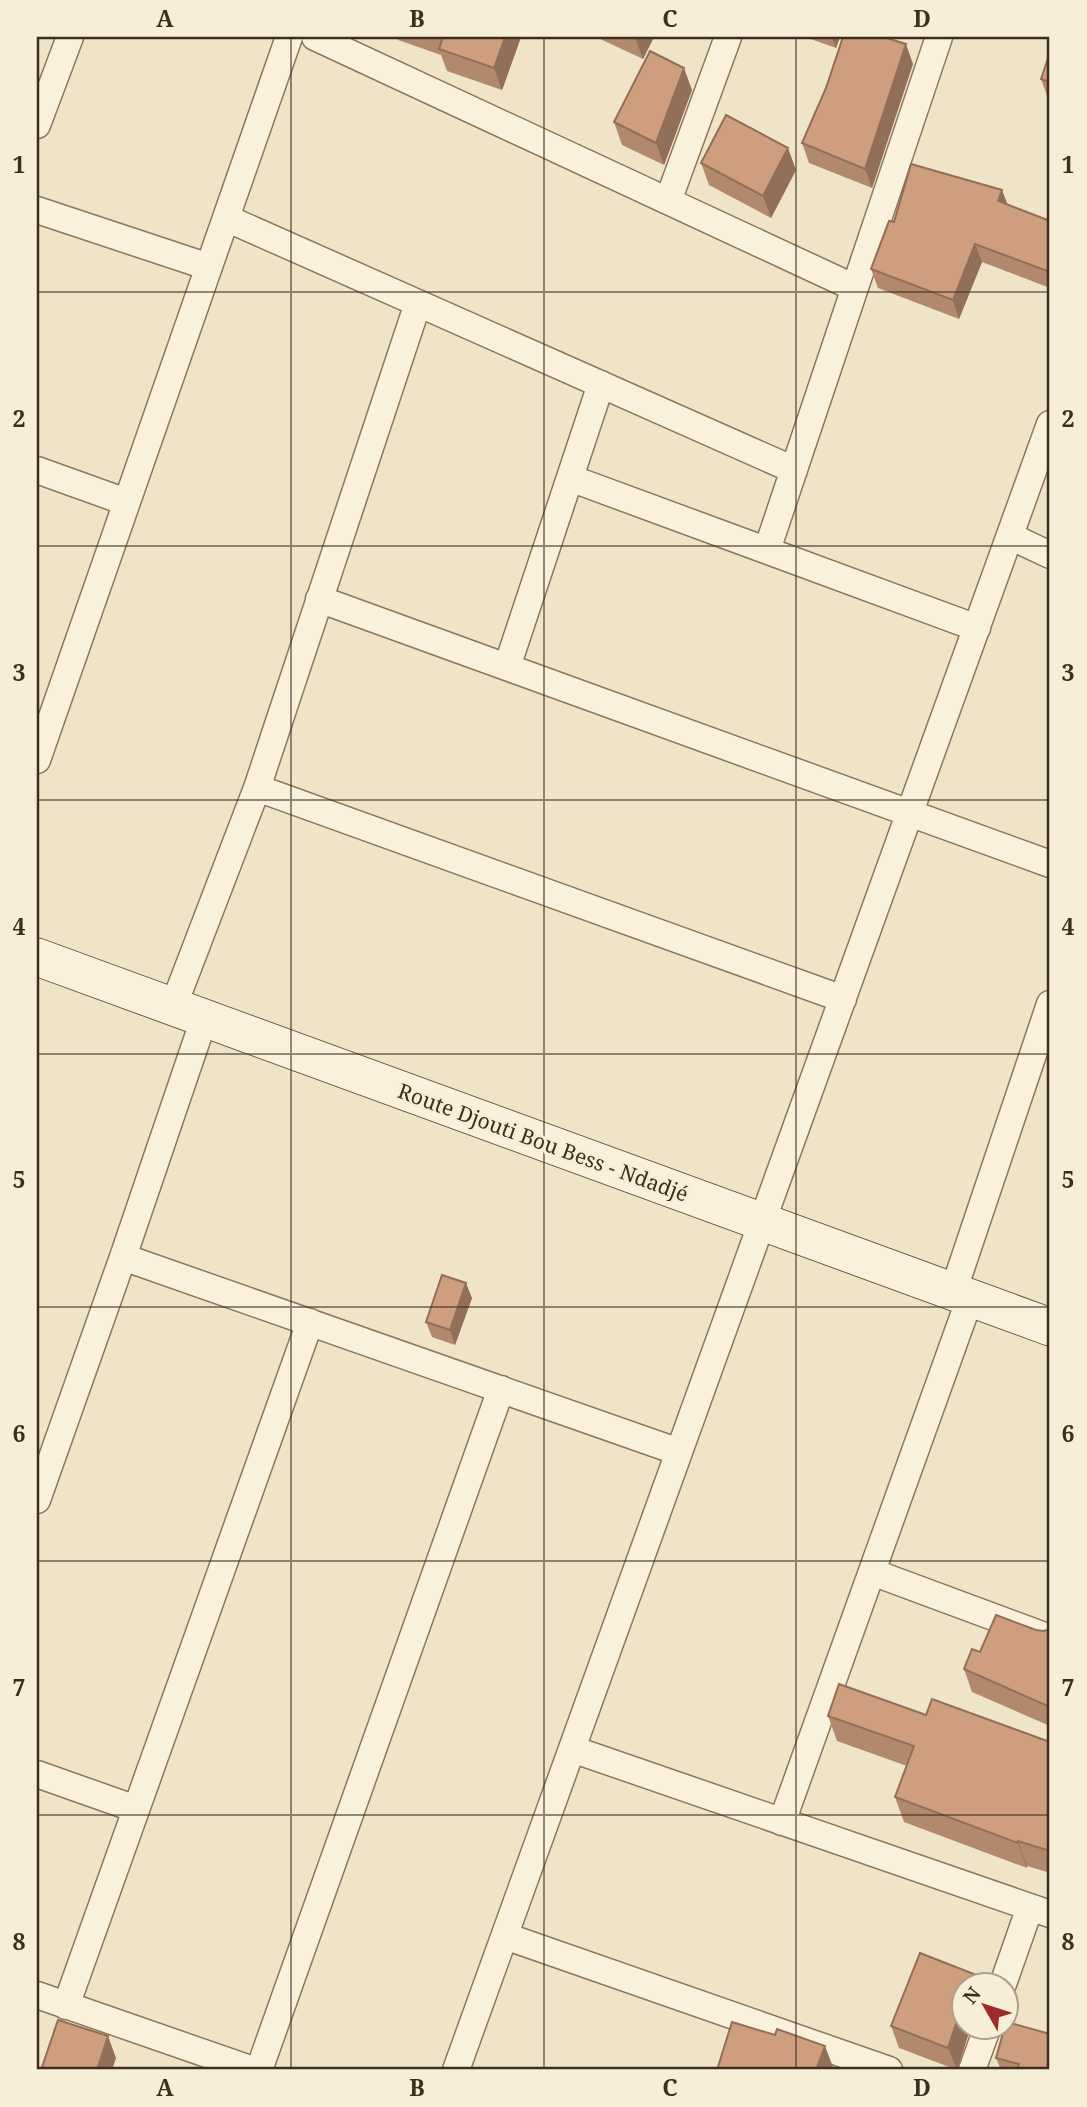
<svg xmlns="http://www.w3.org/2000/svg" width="1087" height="2107" font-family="'Noto Serif',serif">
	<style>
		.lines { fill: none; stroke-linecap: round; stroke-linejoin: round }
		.street-casing { stroke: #8d765c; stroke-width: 29 }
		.secondary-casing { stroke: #6f573f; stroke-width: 39 }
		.street { stroke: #faf1dc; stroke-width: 26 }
		.secondary { stroke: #faf1dc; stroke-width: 37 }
		.wall { fill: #b2896c }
		.shaded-wall { fill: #916f58 }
		.building { fill: #cf9f7d; stroke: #916f58; stroke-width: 2 }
		.grid { fill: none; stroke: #3d2e20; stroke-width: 2; stroke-opacity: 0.55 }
		.labels { text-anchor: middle; stroke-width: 6; stroke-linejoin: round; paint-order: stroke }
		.street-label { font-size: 21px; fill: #3d2e20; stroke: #f7eed8 }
		.neatline { fill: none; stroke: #3d2e20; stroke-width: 2.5 }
		.grid-label { font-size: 23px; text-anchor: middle; font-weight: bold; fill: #3d2e20 }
	</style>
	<rect width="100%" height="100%" fill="#f0e4c8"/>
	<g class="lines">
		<g class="street-casing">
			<path id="street" d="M 315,37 L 855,288
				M 37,125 L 70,37
				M 668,201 L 728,37
				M 37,210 L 209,267
				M 226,218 L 794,470
				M 37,470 L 126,502
				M 570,478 L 977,628
				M 1010,536 L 1050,555
				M 767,550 L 939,37
				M 319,599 L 1050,864
				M 507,667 L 601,384
				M 37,760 L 289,37
				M 257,788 L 843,999
				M 173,1007 L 257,788 L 418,303
				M 123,1257 L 679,1452
				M 953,1292 L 1050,1004
				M 37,1500 L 123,1257 L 204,1019
				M 872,1572 L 1050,1638
				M 572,1749 L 1050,1914
				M 37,1774 L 136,1809
				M 782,1822 L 970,1298
				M 505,1936 L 889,2070
				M 1003,1984 L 1030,1907
				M 37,1995 L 253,2070
				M 66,2006 L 310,1322
				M 259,2070 L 501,1389
				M 456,2070 L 1050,424
				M 972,2070 L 988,2026"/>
		</g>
		<g class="secondary-casing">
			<path id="secondary" d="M 37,957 L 1050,1327"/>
		</g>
		<use href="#street" class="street"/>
		<use href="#secondary" class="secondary"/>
	</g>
	<path class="wall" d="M 397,37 L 521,37 L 502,90 L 447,71 L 441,55 L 398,40 Z
		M 596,37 L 654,37 L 643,59 Z
		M 805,37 L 840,37 L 836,48 Z
		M 1050,52 L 1050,101 L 1049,101 L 1041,79 Z
		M 913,64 L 872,188 L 809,163 L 802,143 Z
		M 692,90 L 664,165 L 622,145 L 614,122 Z
		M 701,163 L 796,170 L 771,218 L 709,185 Z
		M 1007,204 L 1050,221 L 1050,288 L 982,262 L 959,319 L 878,288 L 871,269 L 894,222 Z
		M 472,1298 L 455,1345 L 432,1337 L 426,1322 Z
		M 1050,1629 L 1050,1726 L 972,1692 L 964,1669 L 1036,1630 L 1044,1631 Z
		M 926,1715 L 1050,1742 L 1050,1873 L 1027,1866 L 1027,1868 L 904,1822 L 895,1797 L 907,1766 L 837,1741 L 828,1716 Z
		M 979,1976 L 982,1984 L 964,1984 L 964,2026 L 971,2026 L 957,2070 L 899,2048 L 891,2026 Z
		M 996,2058 L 1050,2070 L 1001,2070 Z"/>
	<path class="shaded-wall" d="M 505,37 L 521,37 L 502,90 L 494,68 Z
		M 635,37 L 654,37 L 643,59 Z
		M 832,37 L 840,37 L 836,48 Z
		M 906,44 L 913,64 L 872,188 L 865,169 Z
		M 684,68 L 692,90 L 664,165 L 656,143 Z
		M 788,148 L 796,170 L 771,218 L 763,196 Z
		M 1002,190 L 1009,208 L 998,201 Z
		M 975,244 L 982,262 L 959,319 L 953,300 Z
		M 466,1283 L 472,1298 L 455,1345 L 450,1330 Z
		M 1018,1841 L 1027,1866 L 1027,1868 L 1018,1843 Z
		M 979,1976 L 982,1984 L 975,1984 Z
		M 964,2000 L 964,2026 L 971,2026 L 957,2070 L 948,2048 Z
		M 108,2036 L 116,2058 L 112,2070 L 97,2070 Z
		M 825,2046 L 833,2067 L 832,2070 L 816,2070 Z"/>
	<path class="building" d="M 443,37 L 505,37 L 494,68 L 439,49 Z
		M 843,37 L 883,37 L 906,44 L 865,169 L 802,143 L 826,88 Z
		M 650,51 L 684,68 L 656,143 L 614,122 Z
		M 1050,52 L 1050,82 L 1041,79 Z
		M 726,115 L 788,148 L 763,196 L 701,163 Z
		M 911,164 L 1002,190 L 998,201 L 1050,221 L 1050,272 L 975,244 L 953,300 L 871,269 L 889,221 L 894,222 Z
		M 442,1275 L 466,1283 L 450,1330 L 426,1322 Z
		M 996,1615 L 1036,1630 L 1044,1631 L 1050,1629 L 1050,1707 L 964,1669 L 972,1649 L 980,1652 Z
		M 839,1684 L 926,1715 L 932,1699 L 1050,1742 L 1050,1851 L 1018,1841 L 1018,1843 L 895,1797 L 914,1746 L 828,1716 Z
		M 920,1953 L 979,1976 L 975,1984 L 964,1984 L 964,2000 L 948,2048 L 891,2026 Z
		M 58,2020 L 108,2036 L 97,2070 L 41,2070 Z
		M 732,2022 L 775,2035 L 777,2029 L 825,2046 L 816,2070 L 717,2070 Z
		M 1007,2022 L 1050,2034 L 1050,2070 L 1017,2070 L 1019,2064 L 996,2058 L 1005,2026 L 1006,2026 Z"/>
	<path class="grid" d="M 291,37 L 291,2070M 544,37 L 544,2070M 796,37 L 796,2070M 37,292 L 1050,292M 37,546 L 1050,546M 37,800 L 1050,800M 37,1054 L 1050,1054M 37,1307 L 1050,1307M 37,1561 L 1050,1561M 37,1815 L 1050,1815"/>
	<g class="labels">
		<g class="street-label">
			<text transform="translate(543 1143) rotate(20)" y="7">Route Djouti Bou Bess - Ndadjé</text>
		</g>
	</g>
	<rect width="1087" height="2107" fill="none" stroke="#f7eed8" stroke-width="77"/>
	<g transform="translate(985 2006) rotate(309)"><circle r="33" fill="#f7eed8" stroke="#ada18e" stroke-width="2"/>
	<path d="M0-5L12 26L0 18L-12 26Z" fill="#9e2a2b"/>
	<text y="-10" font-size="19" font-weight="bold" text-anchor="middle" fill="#3d2e20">N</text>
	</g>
	<rect x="38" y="38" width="1010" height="2030" class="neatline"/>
	<g class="grid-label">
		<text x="165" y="27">A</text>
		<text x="417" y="27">B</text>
		<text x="670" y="27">C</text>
		<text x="922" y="27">D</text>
		<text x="19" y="173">1</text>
		<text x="1068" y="173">1</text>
		<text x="19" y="427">2</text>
		<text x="1068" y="427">2</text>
		<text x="19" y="681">3</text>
		<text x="1068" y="681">3</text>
		<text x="19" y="935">4</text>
		<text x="1068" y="935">4</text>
		<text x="19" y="1188">5</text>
		<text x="1068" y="1188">5</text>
		<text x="19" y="1442">6</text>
		<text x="1068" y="1442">6</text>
		<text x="19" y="1696">7</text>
		<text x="1068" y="1696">7</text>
		<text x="19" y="1950">8</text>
		<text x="1068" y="1950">8</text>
		<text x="165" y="2096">A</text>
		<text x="417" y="2096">B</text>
		<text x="670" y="2096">C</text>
		<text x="922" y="2096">D</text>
	</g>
</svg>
